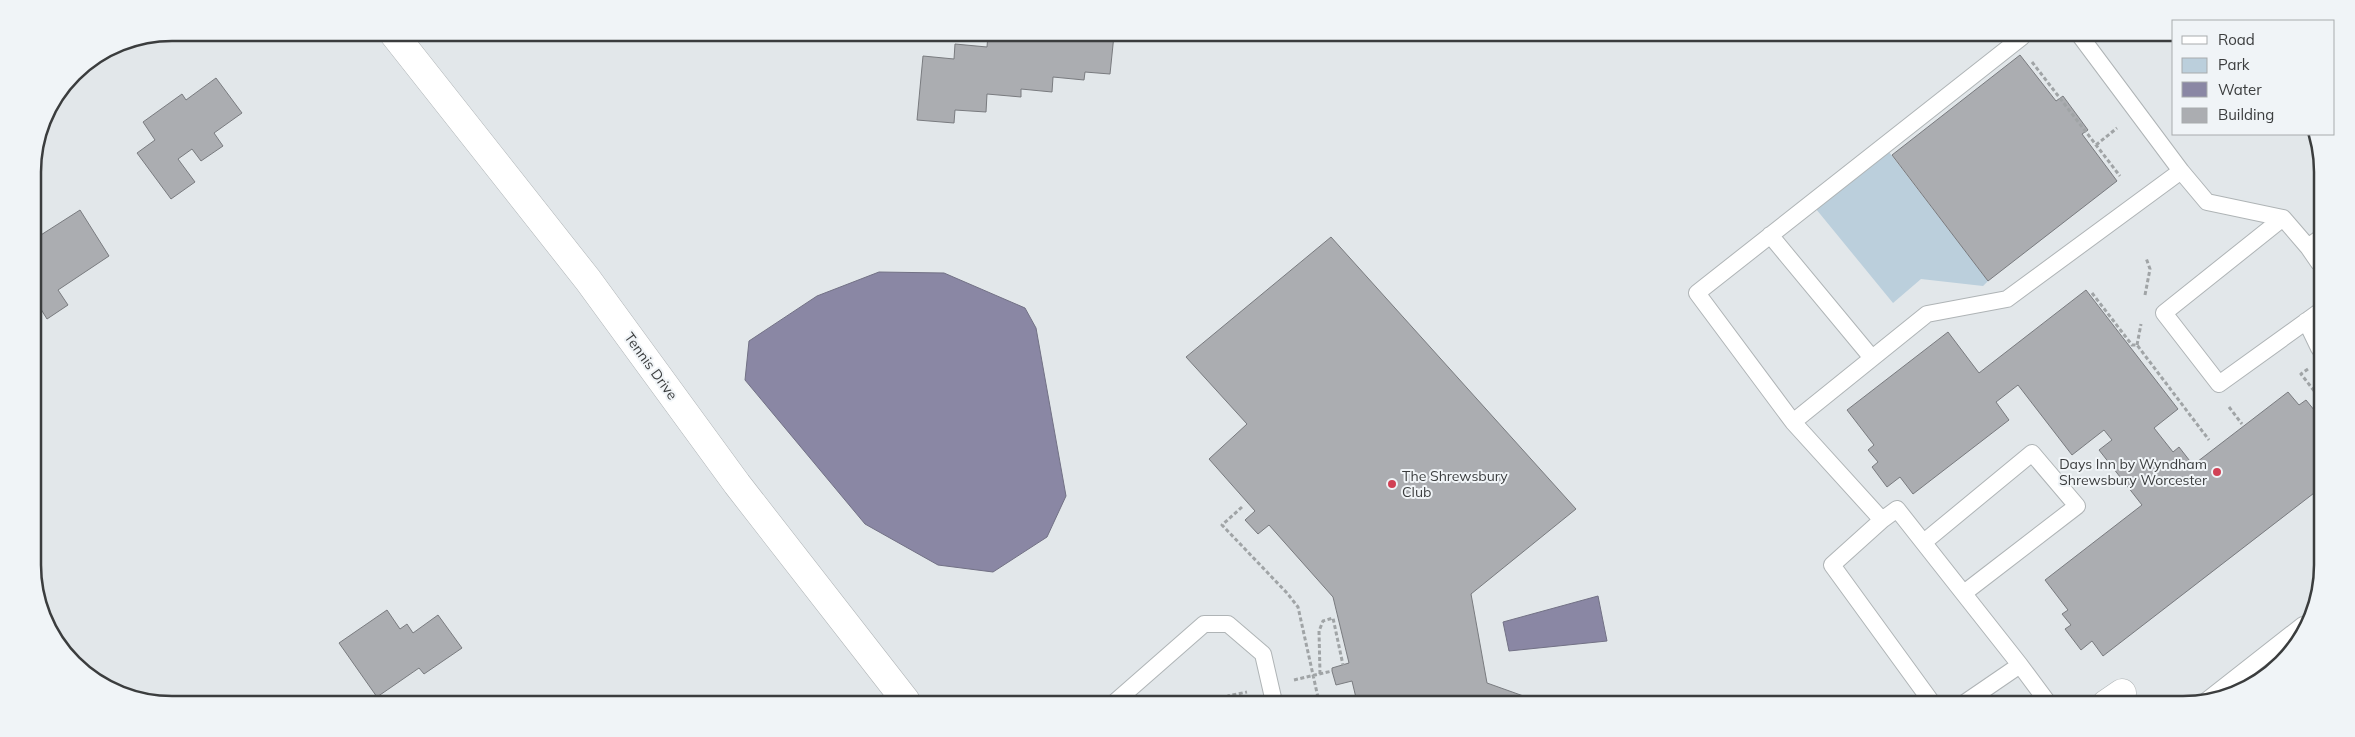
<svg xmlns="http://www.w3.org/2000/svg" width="2355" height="737" font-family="Mulish,sans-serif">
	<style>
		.green { fill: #bbcfdc }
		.water { fill: #8a87a4; stroke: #727185 }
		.building { fill: #abadb1; stroke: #797b7f }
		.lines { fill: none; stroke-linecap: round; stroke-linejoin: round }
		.lane-casing { stroke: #afb4b6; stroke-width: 18 }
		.street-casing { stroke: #afb4b6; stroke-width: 29 }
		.path { stroke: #a0a4a6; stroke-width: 3; stroke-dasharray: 4 2.5; stroke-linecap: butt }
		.lane { stroke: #fff; stroke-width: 16 }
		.street { stroke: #fff; stroke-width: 28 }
		.poi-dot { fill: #d14155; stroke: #f0f4f7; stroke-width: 2 }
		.labels { text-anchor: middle; stroke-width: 4; stroke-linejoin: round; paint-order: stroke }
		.street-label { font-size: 14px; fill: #3b3d3e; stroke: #f0f4f7 }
		.poi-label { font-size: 14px; fill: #3b3d3e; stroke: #f0f4f7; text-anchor: end }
		.rim { fill: none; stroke: #3b3d3e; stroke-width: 2.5 }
	</style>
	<rect width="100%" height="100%" fill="#e2e7ea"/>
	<path class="green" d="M 1889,152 L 1988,281 L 1983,286 L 1921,279 L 1893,303 L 1816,209 Z"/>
	<path class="water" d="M 879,272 L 944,273 L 1025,308 L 1036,328 L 1066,496 L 1047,537 L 993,572 L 938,565 L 865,524 L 745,380 L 749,341 L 817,296 Z
		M 1598,596 L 1607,641 L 1509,651 L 1503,622 Z"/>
	<path class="building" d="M 988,34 L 1114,35 L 1110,74 L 1085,72 L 1084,80 L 1053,77 L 1052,92 L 1021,89 L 1021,97 L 987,94 L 986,112 L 955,110 L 954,123 L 917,120 L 923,56 L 954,59 L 955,44 L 987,47 Z
		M 2020,55 L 2056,101 L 2063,96 L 2088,130 L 2082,134 L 2117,181 L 1988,281 L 1892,155 Z
		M 216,78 L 242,113 L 214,133 L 223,146 L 201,161 L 192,149 L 178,159 L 195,182 L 171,199 L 137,153 L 155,140 L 143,122 L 182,94 L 186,100 Z
		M 80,210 L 109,256 L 58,290 L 68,305 L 47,319 L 34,298 L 33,240 Z
		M 1331,237 L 1576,509 L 1471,594 L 1487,683 L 1543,703 L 1357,702 L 1352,681 L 1336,685 L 1332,671 L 1332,668 L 1349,663 L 1333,597 L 1269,525 L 1258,534 L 1245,520 L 1255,511 L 1209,459 L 1247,424 L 1186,357 Z
		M 2086,290 L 2178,409 L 2154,428 L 2173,452 L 2179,447 L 2193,465 L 2288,392 L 2299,405 L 2306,400 L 2319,416 L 2318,490 L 2103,656 L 2092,641 L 2081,650 L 2065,629 L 2071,625 L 2062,614 L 2068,610 L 2045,580 L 2142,505 L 2099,450 L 2112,440 L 2104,430 L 2072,455 L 2018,385 L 1996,402 L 2009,420 L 1913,494 L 1900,477 L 1887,487 L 1872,467 L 1878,462 L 1868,450 L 1874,445 L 1847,410 L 1948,332 L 1979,373 Z
		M 387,610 L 400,629 L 407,624 L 413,633 L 438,615 L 462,648 L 424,674 L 419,668 L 377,697 L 339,643 Z
		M 2280,661 L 2275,670 L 2244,689 Z"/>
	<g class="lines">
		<g class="lane-casing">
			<path id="lane" d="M 2022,37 L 1697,293 L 1793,422 L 1927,314 L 2007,299 L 2181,171 L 2207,202 L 2283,218 L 2308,247 L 2319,239
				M 2081,37 L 2181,171
				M 2283,218 L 2164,313 L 2219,384 L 2319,312
				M 1770,235 L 1872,358
				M 2308,247 L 2319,263
				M 2306,321 L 2319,348
				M 1793,422 L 1882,520 L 1832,565 L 1933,704
				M 1882,520 L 1897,509 L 2020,665
				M 1924,542 L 2032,453 L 2077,506 L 1964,593
				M 2206,701 L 2303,625
				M 1115,702 L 1204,624 L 1228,624 L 1263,654 L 1274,702
				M 1963,704 L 2020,665 L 2049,704"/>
		</g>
		<g class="street-casing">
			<path id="street" d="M 393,33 L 588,280 L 737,484 L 906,701
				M 2106,704 L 2122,693"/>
		</g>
		<path class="path" d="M 2032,62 L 2120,176
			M 2096,145 L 2117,128
			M 2092,293 L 2132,345 L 2137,345 L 2209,440
			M 2145,295 L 2150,269 L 2146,258
			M 2137,345 L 2141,324
			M 2308,369 L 2301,374 L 2319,397
			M 2229,407 L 2242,424
			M 1242,507 L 1222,525 L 1287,593 L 1298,607 L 1319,702
			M 1320,674 L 1319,631 L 1323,621 L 1333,618 L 1343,665
			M 1294,680 L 1332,671
			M 1222,702 L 1228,696 L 1247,692"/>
		<use href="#lane" class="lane"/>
		<use href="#street" class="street"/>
	</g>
	<g class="poi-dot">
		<circle cx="2217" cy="472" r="5"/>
		<circle cx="1392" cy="484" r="5"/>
	</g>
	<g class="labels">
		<g class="street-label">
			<text transform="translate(651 366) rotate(54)" y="5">Tennis Drive</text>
		</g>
		<g class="poi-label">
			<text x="2207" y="469">Days Inn by Wyndham<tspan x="2207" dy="16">Shrewsbury Worcester</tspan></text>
			<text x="1402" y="481" text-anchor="start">The Shrewsbury<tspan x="1402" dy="16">Club</tspan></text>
		</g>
	</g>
	<path d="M0 0H2355V737H0ZM172 41H2183A131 131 0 0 1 2314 172V565A131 131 0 0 1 2183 696H172A131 131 0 0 1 41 565V172A131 131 0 0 1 172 41Z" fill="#f0f4f7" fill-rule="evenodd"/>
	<path class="rim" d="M172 41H2183A131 131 0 0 1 2314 172V565A131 131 0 0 1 2183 696H172A131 131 0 0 1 41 565V172A131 131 0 0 1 172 41Z"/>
	<rect x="2172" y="20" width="162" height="115" fill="#f0f4f7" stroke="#a8abad"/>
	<rect x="2182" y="36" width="25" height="8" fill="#ffffff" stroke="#a8abad"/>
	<text x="2218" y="45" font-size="15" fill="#3b3d3e">Road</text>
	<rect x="2182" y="58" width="25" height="15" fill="#bbcfdc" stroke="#a8abad"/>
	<text x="2218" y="70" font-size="15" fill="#3b3d3e">Park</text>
	<rect x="2182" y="82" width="25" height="15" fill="#8a87a4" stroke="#a8abad"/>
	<text x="2218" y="95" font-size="15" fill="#3b3d3e">Water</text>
	<rect x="2182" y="108" width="25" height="15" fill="#abadb1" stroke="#a8abad"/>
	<text x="2218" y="120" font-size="15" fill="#3b3d3e">Building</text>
</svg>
